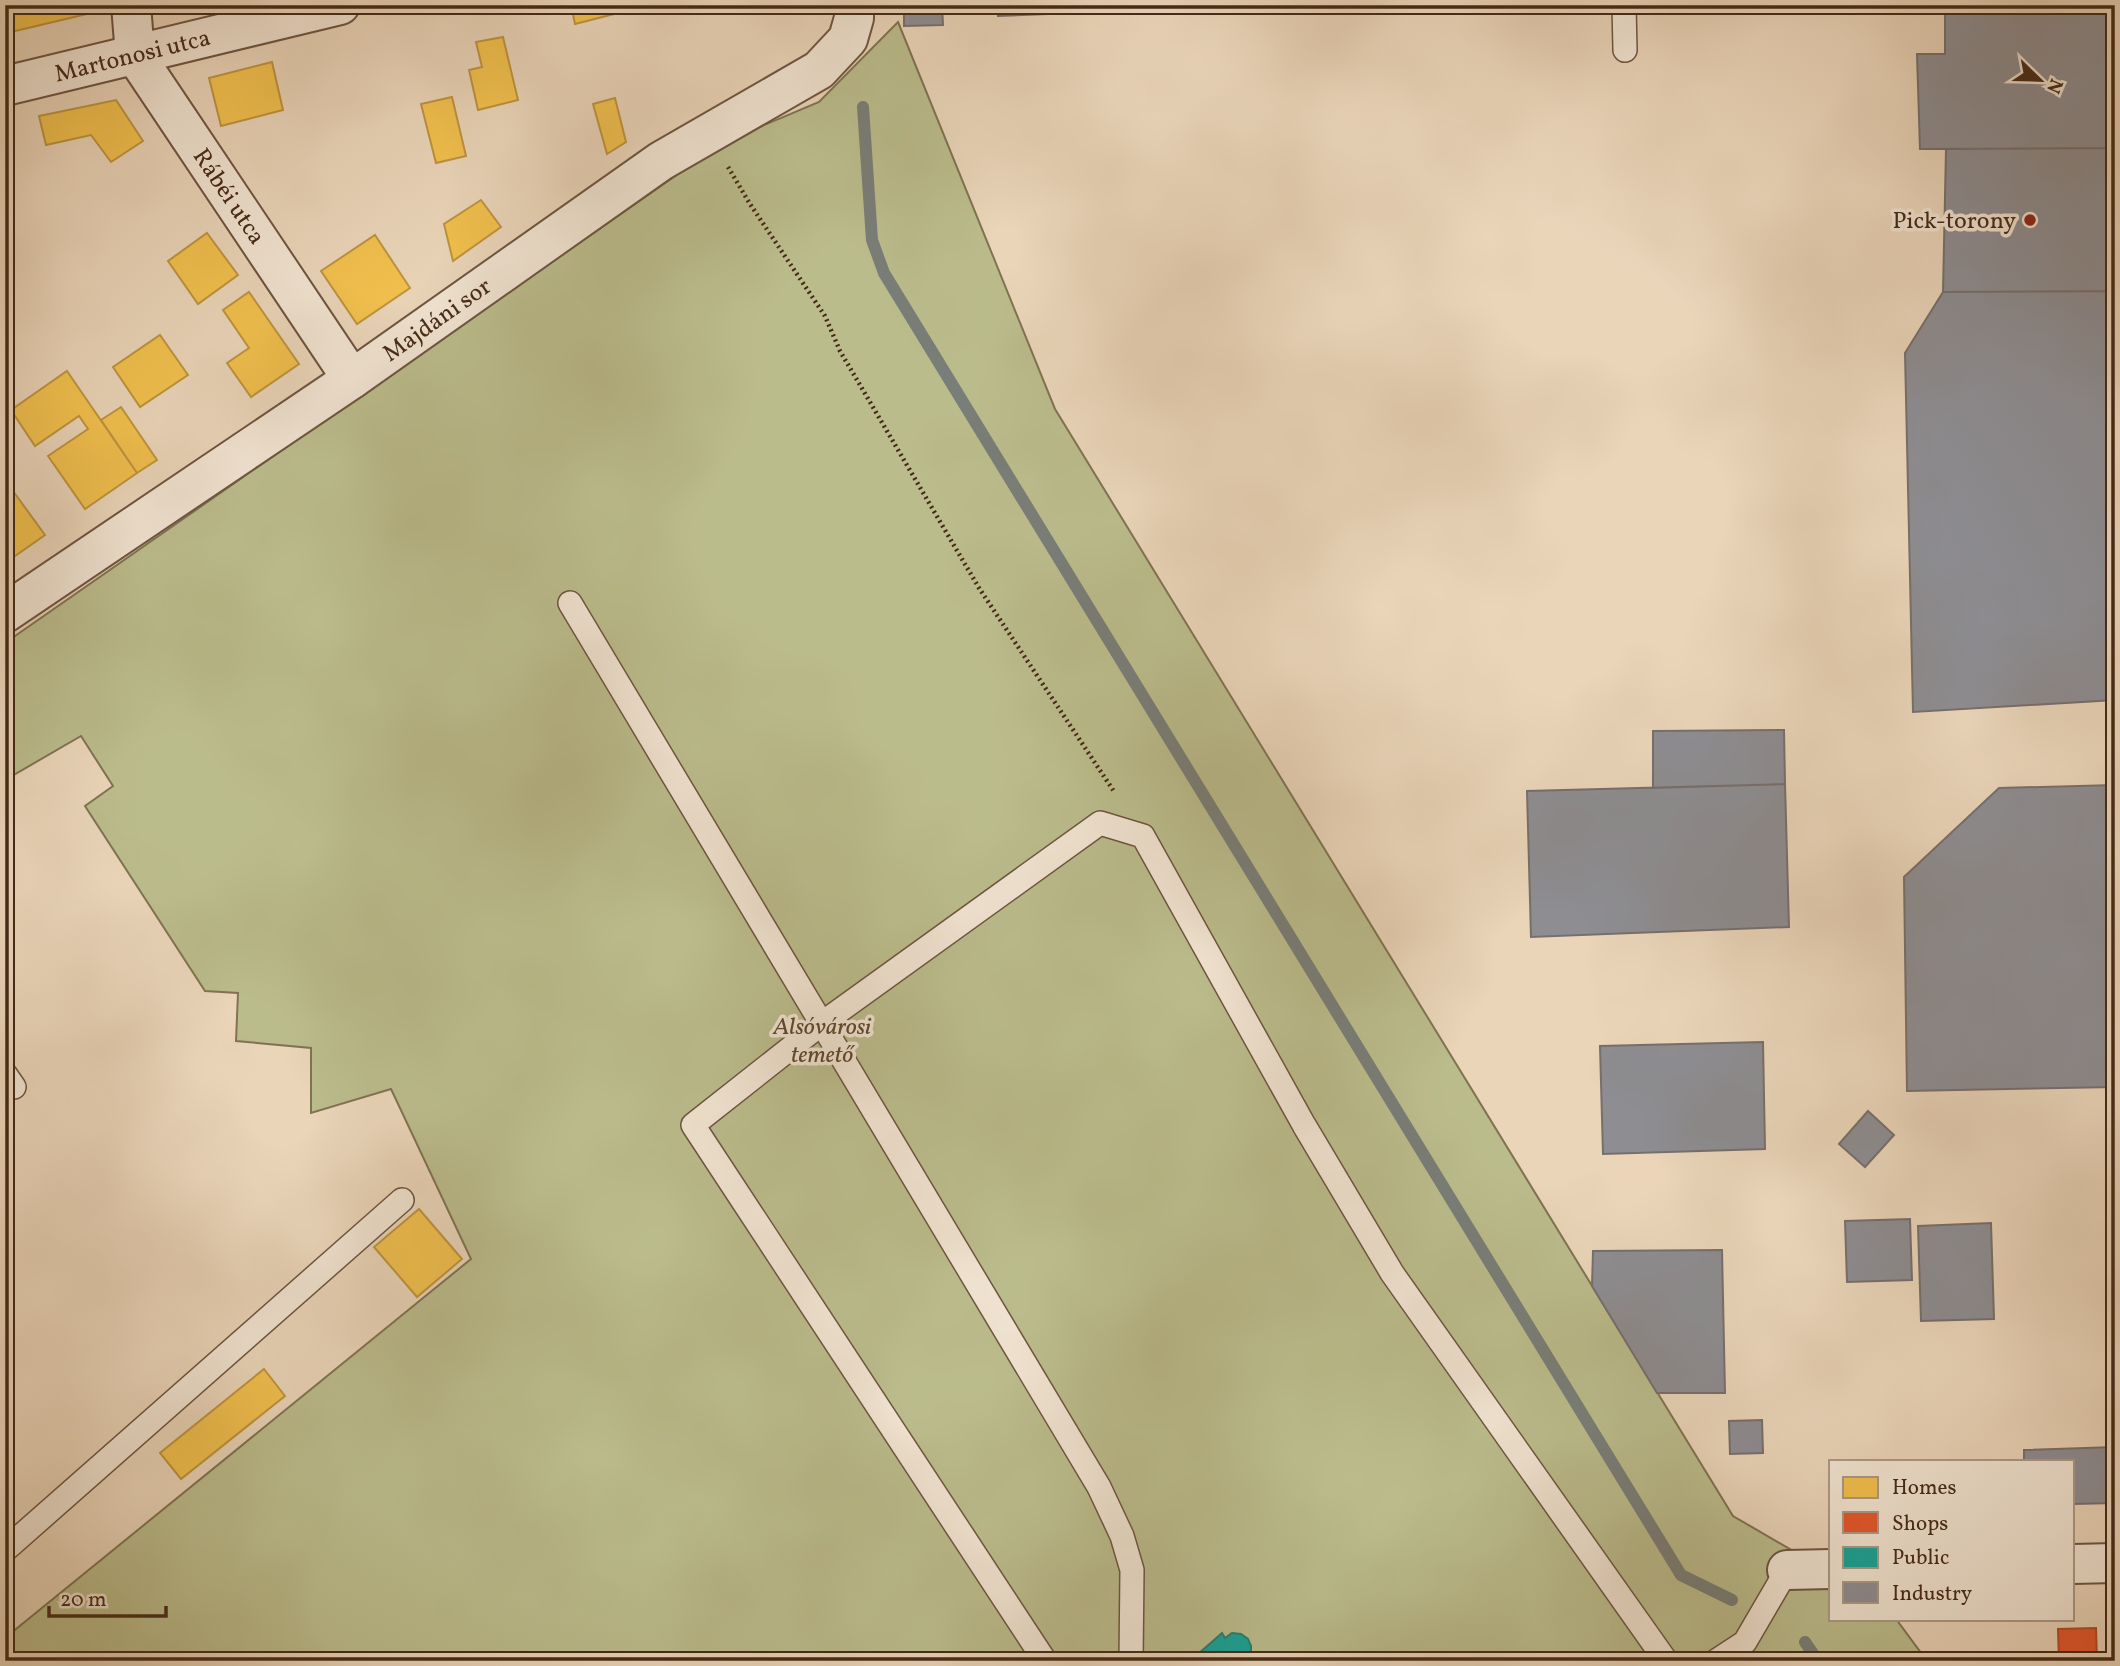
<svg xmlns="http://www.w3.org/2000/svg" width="2120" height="1666" font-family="Vollkorn,serif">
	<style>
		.green { fill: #bbbc8c; stroke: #807352; stroke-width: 2 }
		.homes { fill: #f2c14e; stroke: #be943e; stroke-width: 2 }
		.shops { fill: #e4572e; stroke: #b44a27; stroke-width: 2 }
		.public { fill: #17a398; stroke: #257f71; stroke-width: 2 }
		.industry { fill: #8d8d92; stroke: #776f6d; stroke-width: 2 }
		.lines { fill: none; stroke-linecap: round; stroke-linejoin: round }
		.stream { stroke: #797e78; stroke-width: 12 }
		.service-casing { stroke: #6e5540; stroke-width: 26 }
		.minor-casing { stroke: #6e5540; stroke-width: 42 }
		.path { stroke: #452a17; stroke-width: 4.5; stroke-dasharray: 2 3.5; stroke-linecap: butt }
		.service { stroke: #f1e4d2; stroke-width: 23 }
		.minor { stroke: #f1e4d2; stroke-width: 38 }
		.poi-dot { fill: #8f2418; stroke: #f1e4d2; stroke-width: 2.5 }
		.labels { text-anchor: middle; stroke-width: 7; stroke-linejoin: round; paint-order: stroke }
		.street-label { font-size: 24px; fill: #452a17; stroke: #f1e4d2 }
		.poi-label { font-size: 24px; fill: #452a17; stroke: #f1e4d2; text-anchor: end }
		.park-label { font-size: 24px; font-style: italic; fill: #5d472e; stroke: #f1e4d2 }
	</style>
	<rect width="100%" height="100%" fill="#ead5b9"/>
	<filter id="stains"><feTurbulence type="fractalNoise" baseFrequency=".00286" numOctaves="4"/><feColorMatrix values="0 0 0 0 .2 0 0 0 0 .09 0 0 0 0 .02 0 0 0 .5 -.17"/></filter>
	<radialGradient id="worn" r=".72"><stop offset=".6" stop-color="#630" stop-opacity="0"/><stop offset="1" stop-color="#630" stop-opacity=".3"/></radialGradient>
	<path class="green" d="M 898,22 L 1055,409 L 1733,1516 L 1831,1573 L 1831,1619 L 1896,1619 L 1927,1661 L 5,1661 L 5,1638 L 471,1259 L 391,1089 L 311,1113 L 311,1048 L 236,1041 L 238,993 L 205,991 L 85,806 L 113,786 L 81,736 L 5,780 L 5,643 L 724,142 L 819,102 Z"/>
	<path class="homes" d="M 5,5 L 86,5 L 87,14 L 7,33 Z
		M 571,5 L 624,5 L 626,11 L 575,24 Z
		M 503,37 L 518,100 L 478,110 L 469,70 L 482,67 L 476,42 Z
		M 272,62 L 283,110 L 221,126 L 209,78 Z
		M 452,97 L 466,156 L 436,163 L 421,104 Z
		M 615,98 L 626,142 L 607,154 L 593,104 Z
		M 116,100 L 143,141 L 111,162 L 91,135 L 46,145 L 39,116 Z
		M 481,200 L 501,227 L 453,261 L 444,224 Z
		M 207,233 L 238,275 L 198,304 L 168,261 Z
		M 375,235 L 410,288 L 357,324 L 321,271 Z
		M 249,292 L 299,364 L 251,397 L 227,363 L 249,348 L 223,310 Z
		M 160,335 L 188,375 L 140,407 L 113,367 Z
		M 67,371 L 137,473 L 85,509 L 48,456 L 88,429 L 79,416 L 35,446 L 11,410 Z
		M 121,407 L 157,460 L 137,473 L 101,420 Z
		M 5,480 L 45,535 L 5,563 Z
		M 419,1209 L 462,1259 L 417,1297 L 374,1247 Z
		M 264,1369 L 285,1396 L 181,1479 L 160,1453 Z"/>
	<path class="shops" d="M 2096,1628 L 2097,1661 L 2059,1661 L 2058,1629 Z"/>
	<path class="public" d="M 1222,1633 L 1225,1638 L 1232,1633 L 1241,1634 L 1248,1639 L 1251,1646 L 1251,1654 L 1246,1661 L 1190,1661 Z"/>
	<path class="industry" d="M 904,5 L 942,5 L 943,25 L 904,26 Z
		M 998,5 L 1047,5 L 1047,14 L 998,16 Z
		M 1945,5 L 2115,5 L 2115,148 L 1920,149 L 1917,54 L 1945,54 Z
		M 2115,148 L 2115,291 L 1943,292 L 1946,149 Z
		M 2115,291 L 2115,700 L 1913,712 L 1905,353 L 1943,292 Z
		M 1784,730 L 1785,784 L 1653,788 L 1653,731 Z
		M 1785,784 L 1789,927 L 1531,937 L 1527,791 Z
		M 2115,785 L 2115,1087 L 1907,1091 L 1904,877 L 1999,788 Z
		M 1763,1042 L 1765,1149 L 1603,1154 L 1600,1046 Z
		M 1868,1111 L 1894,1135 L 1865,1167 L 1839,1144 Z
		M 1910,1219 L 1912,1280 L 1847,1282 L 1845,1221 Z
		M 1991,1223 L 1994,1319 L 1921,1321 L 1918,1226 Z
		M 1722,1250 L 1725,1393 L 1657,1393 L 1592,1286 L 1593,1251 Z
		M 1762,1420 L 1763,1453 L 1730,1454 L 1729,1421 Z
		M 2115,1447 L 2115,1503 L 2073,1504 L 2073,1461 L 2024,1461 L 2024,1450 Z"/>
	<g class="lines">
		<path class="stream" d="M 863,107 L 872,240 L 884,273 L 1681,1575 L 1732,1600
			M 1805,1642 L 1818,1661"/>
		<g class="service-casing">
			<path id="service" d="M 1624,5 L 1625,50
				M 570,603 L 1099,1487 L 1122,1536 L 1132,1570 L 1131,1661
				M 5,1074 L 14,1087
				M 5,1550 L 402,1200
				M 1045,1661 L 693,1125 L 821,1024 L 1100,823 L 1143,836 L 1304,1125 L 1392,1273 L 1666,1661
				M 1716,1661 L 1745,1642 L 1787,1570"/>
		</g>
		<g class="minor-casing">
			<g id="minor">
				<path id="s1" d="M 131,5 L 135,55 L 352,379"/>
				<path id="s2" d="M 5,86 L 340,5"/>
				<path id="s3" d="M 5,613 L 352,379 L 661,161 L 819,70 L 848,39 L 854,18 L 854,5"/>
				<path d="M 2073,1564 L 2115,1563"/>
				<path d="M 1787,1570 L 1831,1569"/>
			</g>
		</g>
		<path class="path" d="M 728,167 L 750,204 L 825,316 L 840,351 L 979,588 L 1115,793"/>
		<use href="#service" class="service"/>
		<use href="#minor" class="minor"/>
	</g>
	<circle class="poi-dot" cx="2030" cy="220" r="7"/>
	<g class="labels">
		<g class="street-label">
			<text dy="8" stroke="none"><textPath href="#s2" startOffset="131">Martonosi utca</textPath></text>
			<text dy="8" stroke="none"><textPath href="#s1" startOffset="220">Rábéi utca</textPath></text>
			<text dy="8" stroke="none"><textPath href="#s3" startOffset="522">Majdáni sor</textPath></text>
		</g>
		<g class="poi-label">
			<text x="2016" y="228">Pick-torony</text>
		</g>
		<g class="park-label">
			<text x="822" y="1034">Alsóvárosi<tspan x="822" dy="28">temető</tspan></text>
		</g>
	</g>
	<rect width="2120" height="1666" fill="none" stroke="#ead5b9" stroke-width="28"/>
	<rect x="7" y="7" width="2106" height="1652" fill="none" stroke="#452a17" stroke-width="3.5"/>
	<rect x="14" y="14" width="2092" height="1638" fill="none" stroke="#452a17" stroke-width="2"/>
	<rect x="1829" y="1460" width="245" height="161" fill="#f1e4d2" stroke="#ac9a87" stroke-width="2"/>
	<rect x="1843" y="1477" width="35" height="21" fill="#f2c14e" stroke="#ac9a87" stroke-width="2"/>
	<text x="1892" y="1494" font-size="21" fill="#452a17">Homes</text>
	<rect x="1843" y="1512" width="35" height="21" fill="#e4572e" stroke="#ac9a87" stroke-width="2"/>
	<text x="1892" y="1530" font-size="21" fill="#452a17">Shops</text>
	<rect x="1843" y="1547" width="35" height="21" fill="#17a398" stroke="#ac9a87" stroke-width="2"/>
	<text x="1892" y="1564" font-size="21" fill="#452a17">Public</text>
	<rect x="1843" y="1582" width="35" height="21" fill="#8d8d92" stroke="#ac9a87" stroke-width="2"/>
	<text x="1892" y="1600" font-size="21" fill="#452a17">Industry</text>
	<g transform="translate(2040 80) rotate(113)" stroke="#f1e4d2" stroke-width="5" paint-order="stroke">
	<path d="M0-5L12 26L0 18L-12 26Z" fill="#452a17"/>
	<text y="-10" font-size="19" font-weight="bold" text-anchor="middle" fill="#452a17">N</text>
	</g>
	<path d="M49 1606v10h117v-10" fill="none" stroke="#452a17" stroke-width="3.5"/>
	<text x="60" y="1606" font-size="21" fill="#452a17" stroke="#f1e4d2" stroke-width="5" paint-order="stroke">20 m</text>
	<rect width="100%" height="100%" filter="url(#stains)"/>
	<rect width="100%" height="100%" fill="url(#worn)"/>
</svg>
